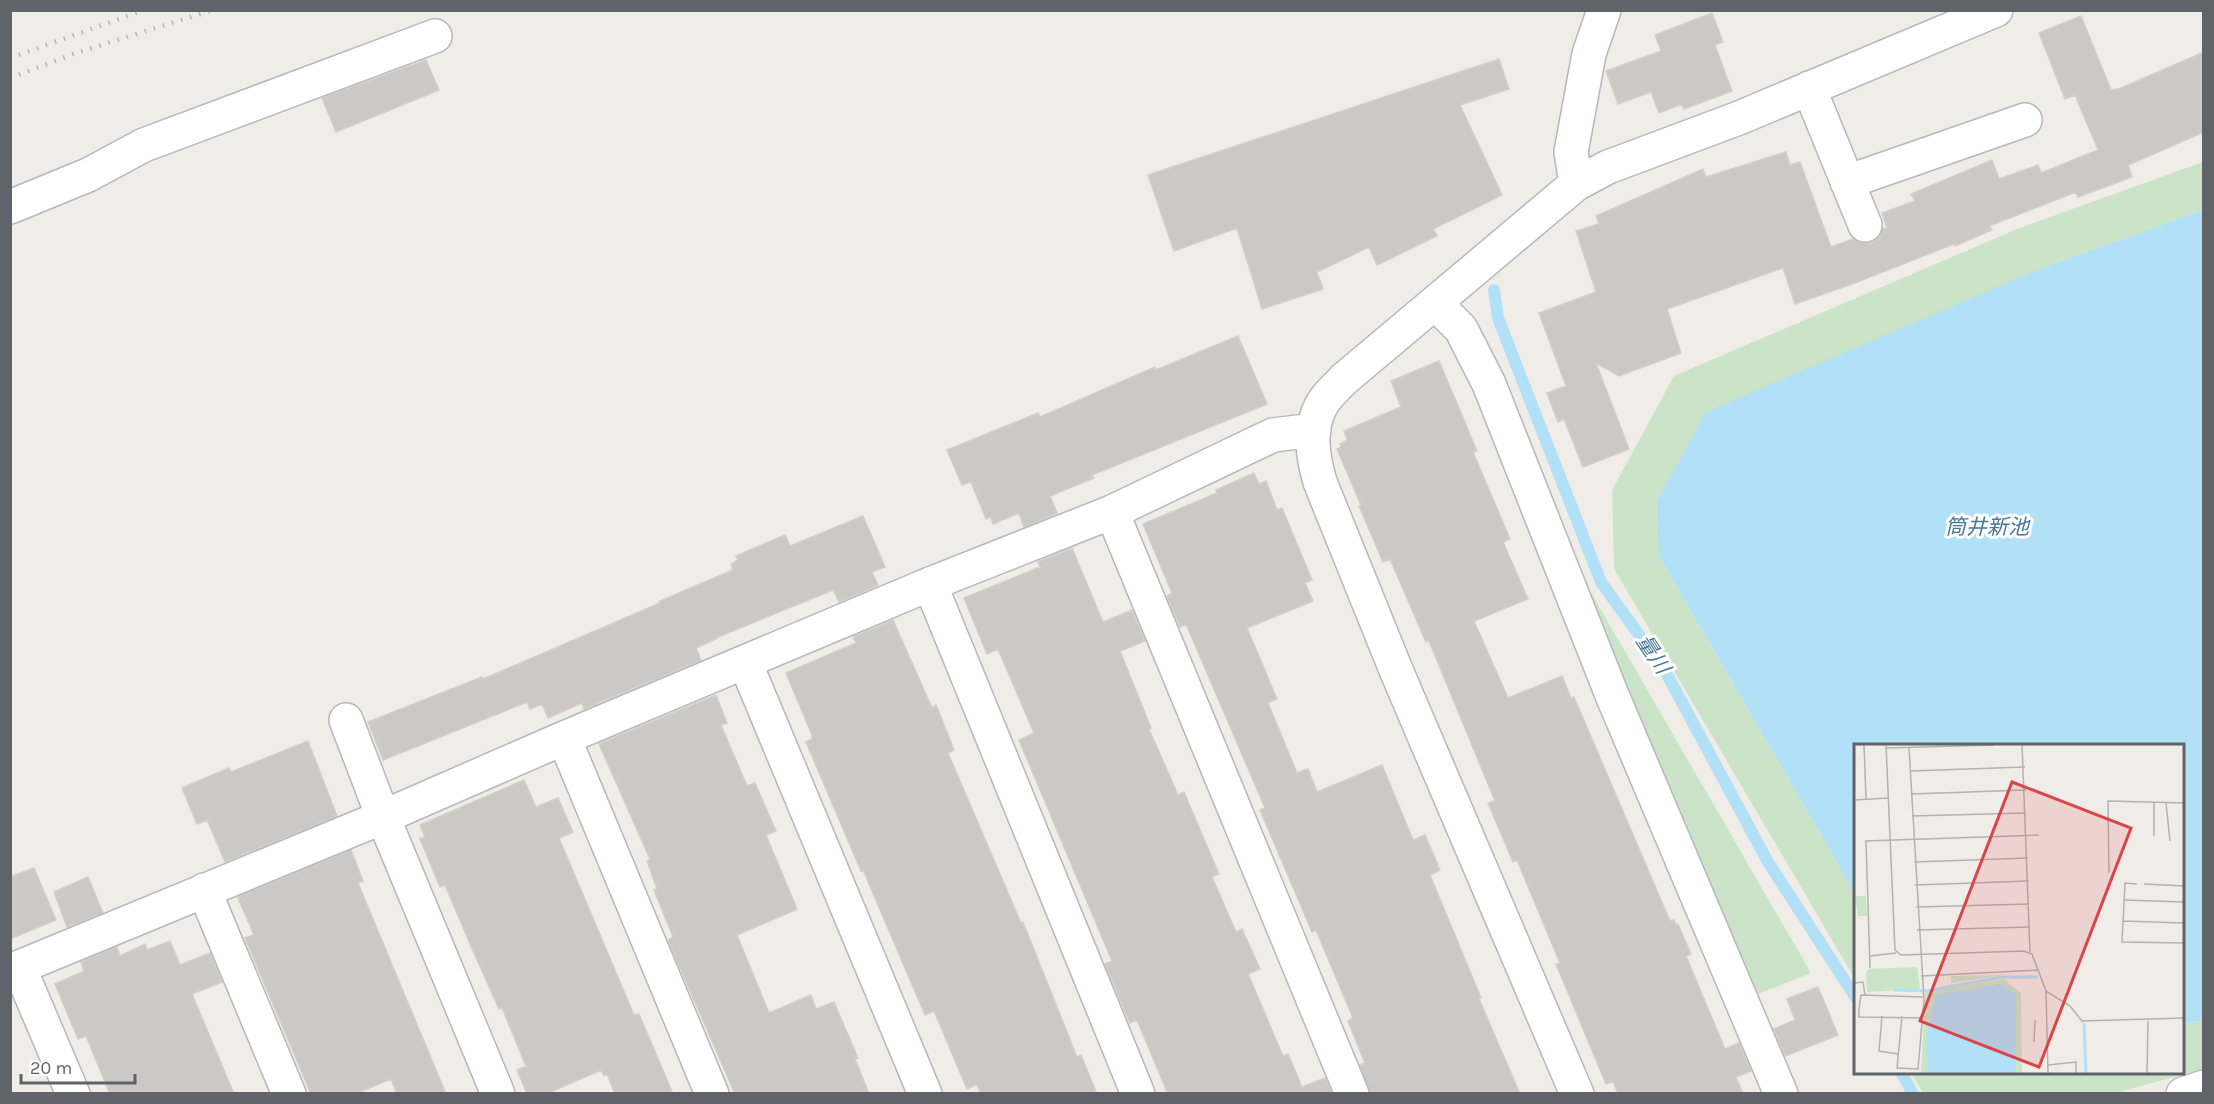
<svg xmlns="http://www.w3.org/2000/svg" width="2214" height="1104" font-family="Karla,'Noto Sans JP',sans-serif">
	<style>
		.green { fill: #cbe4c8 }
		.water { fill: #b2e0f7 }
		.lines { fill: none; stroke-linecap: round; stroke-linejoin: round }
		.stream { stroke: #b2e0f7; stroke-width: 12 }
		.building { fill: #cbc8c5; stroke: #d4cfc7; stroke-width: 1.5 }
		.minor-casing { stroke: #b5b8bb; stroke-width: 36 }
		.minor { stroke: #fff; stroke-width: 33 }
		.rail { stroke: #b4b5b5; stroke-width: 4.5; stroke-dasharray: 1.5 8; stroke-linecap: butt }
		.labels { text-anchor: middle; stroke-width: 6; stroke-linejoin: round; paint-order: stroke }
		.water-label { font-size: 21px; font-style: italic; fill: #487797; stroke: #fff }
		.inset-river { fill: none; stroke: #b2e0f7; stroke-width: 3 }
		.inset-road { fill: none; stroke: #b2b2b0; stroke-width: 1.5 }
		.view { fill: #d8464a; fill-opacity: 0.15; stroke: #d8464a; stroke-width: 3 }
		.inset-edge { fill: none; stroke: #606367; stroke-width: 3 }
	</style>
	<rect width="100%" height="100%" fill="#f0ede8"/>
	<path class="green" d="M 2203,162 L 2203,210 L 2039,269 L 1659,556 L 1855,894 L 1855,979 L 1614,569 L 1612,490 L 1674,376 L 2022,227 Z
		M 1571,558 L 1811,973 L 1755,995 Z
		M 2203,1020 L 2203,1069 L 2116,1093 L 1923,1093 L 1911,1073 L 2182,1072 L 2183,1024 Z"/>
	<path class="water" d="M 2203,210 L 2204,1020 L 2183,1024 L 2182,746 L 1856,746 L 1855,894 L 1659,556 L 1657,501 L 1706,412 L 2039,269 Z"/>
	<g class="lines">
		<path class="stream" d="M 1494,290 L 1498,318 L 1601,582 L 1665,671 L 1768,862 L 1856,998
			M 1901,1072 L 1913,1094"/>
	</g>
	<path class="building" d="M 1712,13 L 1723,42 L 1715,45 L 1732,91 L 1684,109 L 1682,104 L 1659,113 L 1651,92 L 1618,104 L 1606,71 L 1661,51 L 1655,35 Z
		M 2081,16 L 2111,90 L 2119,89 L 2204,52 L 2204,132 L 2128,165 L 2132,177 L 2078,197 L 2076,192 L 1989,226 L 1992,230 L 1955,246 L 1954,244 L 1852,284 L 1795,304 L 1783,268 L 1667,309 L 1681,353 L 1619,376 L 1596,363 L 1629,449 L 1583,467 L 1564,419 L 1558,422 L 1547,393 L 1566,386 L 1539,313 L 1596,292 L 1576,231 L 1599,224 L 1596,216 L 1703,169 L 1706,177 L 1786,152 L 1790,165 L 1800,162 L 1831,247 L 1853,239 L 1862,243 L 1872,243 L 1879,237 L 1883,229 L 1887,228 L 1882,213 L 1915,201 L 1911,194 L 1992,160 L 1999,179 L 2038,165 L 2041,173 L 2098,150 L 2075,95 L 2065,99 L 2039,33 Z
		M 1499,59 L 1509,89 L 1460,105 L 1502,195 L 1433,229 L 1437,236 L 1377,265 L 1369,247 L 1317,272 L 1323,289 L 1262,309 L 1237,228 L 1174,251 L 1148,175 Z
		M 426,60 L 439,90 L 336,132 L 322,98 Z
		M 1238,336 L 1267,404 L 1092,475 L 1094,478 L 1050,496 L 1057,513 L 1024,527 L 1019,513 L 993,524 L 991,517 L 986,519 L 971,482 L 962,485 L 947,450 L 1038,413 L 1040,417 L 1155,367 L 1156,370 Z
		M 1439,361 L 1477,451 L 1473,452 L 1510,539 L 1503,542 L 1528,599 L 1474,621 L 1508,698 L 1562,676 L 1571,698 L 1574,697 L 1670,921 L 1674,920 L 1676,925 L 1678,924 L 1691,954 L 1686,956 L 1725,1049 L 1739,1043 L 1751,1071 L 1736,1077 L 1743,1094 L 1618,1094 L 1613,1081 L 1606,1084 L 1556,964 L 1560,963 L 1517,860 L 1513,862 L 1488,803 L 1495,801 L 1429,641 L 1426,642 L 1390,559 L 1383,562 L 1359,506 L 1361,505 L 1337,449 L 1341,447 L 1340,444 L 1347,440 L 1344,431 L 1401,407 L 1391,381 Z
		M 1254,473 L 1259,484 L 1266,481 L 1277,510 L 1282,508 L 1312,580 L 1305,583 L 1313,601 L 1247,628 L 1277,699 L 1268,703 L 1297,773 L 1308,769 L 1317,792 L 1382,765 L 1413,840 L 1425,835 L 1440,870 L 1430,875 L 1481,998 L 1479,999 L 1520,1094 L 1370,1094 L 1360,1065 L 1365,1063 L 1348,1021 L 1353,1018 L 1316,930 L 1312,932 L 1260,810 L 1265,808 L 1186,624 L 1180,627 L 1167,596 L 1172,593 L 1143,524 L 1217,493 L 1216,490 Z
		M 863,516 L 885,567 L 872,572 L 878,585 L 839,602 L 833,590 L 718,637 L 718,638 L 696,648 L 701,660 L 584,709 L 582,703 L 548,718 L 542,704 L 530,709 L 527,702 L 383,760 L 368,722 L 482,677 L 483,679 L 660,603 L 660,601 L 733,570 L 731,564 L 738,560 L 736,556 L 785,535 L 790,546 Z
		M 1072,548 L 1103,622 L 1132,610 L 1145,641 L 1120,651 L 1151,728 L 1149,729 L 1178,795 L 1184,792 L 1219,874 L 1212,877 L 1236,932 L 1242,929 L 1260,969 L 1248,974 L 1283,1056 L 1288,1054 L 1302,1087 L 1325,1078 L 1332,1094 L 1168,1094 L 1137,1020 L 1130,1023 L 1105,964 L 1112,961 L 1019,740 L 1034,733 L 998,649 L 987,654 L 964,598 L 1040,567 L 1038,562 Z
		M 893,620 L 932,708 L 936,705 L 954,750 L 948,753 L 1021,923 L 1023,922 L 1077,1057 L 1081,1055 L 1097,1094 L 981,1094 L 977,1084 L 967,1089 L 934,1011 L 925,1015 L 863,870 L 861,871 L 806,742 L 812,739 L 812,735 L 786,673 L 856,643 L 853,637 Z
		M 716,695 L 727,723 L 721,725 L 747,786 L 755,783 L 776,831 L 766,835 L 797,909 L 737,935 L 769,1013 L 811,995 L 816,1009 L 834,1002 L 858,1058 L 855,1059 L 869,1094 L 735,1094 L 668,940 L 673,937 L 654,890 L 657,889 L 647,861 L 650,859 L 599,744 Z
		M 308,741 L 337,816 L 225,862 L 207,820 L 197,824 L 182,788 L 229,768 L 231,772 Z
		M 524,780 L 536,807 L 558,798 L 573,832 L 559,838 L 634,1015 L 639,1014 L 673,1094 L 615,1094 L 607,1074 L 604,1076 L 601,1070 L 546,1094 L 527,1094 L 517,1070 L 526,1066 L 502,1008 L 499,1009 L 470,944 L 445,885 L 440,887 L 420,839 L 425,837 L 420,825 Z
		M 351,850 L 363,881 L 358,883 L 446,1094 L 397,1094 L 391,1079 L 355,1094 L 311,1094 L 245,938 L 254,935 L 238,898 L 240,896 Z
		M 34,868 L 56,920 L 10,939 L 10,877 Z
		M 88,877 L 103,913 L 67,927 L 54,892 Z
		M 170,941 L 180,965 L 210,953 L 222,982 L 192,994 L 234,1094 L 110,1094 L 86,1036 L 78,1039 L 55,984 L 84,971 L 81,962 L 117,947 L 120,956 L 145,944 L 147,950 Z
		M 1818,987 L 1838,1035 L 1785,1056 L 1774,1029 L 1795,1020 L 1787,999 Z"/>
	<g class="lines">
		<g class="minor-casing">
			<path id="minor" d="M 1809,88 L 1865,225
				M 1847,182 L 2025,120
				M 1576,184 L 1571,152 L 1589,54 L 1604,10
				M 10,207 L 88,175 L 144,145 L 435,36
				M 1435,303 L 1461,329 L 1489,384 L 1612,695 L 1781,1094
				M 1112,512 L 1352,1094
				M 930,584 L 1138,1094
				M 745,662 L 925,1094
				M 346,720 L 383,817 L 498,1094
				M 564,738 L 712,1094
				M 204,890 L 289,1094
				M 19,967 L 73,1094
				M 10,971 L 383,817 L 564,738 L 930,584 L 1112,512 L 1273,435 L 1314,430
				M 1577,1094 L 1396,670 L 1320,482 C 1313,457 1308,431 1321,406 C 1325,397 1336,388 1343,380 L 1576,184 L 1608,167 L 1739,118 L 1996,10
				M 2183,1094 L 2204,1087"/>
		</g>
		<use href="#minor" class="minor"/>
		<path class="rail" d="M 10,58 L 144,10
			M 10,78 L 76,53 L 213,10"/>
	</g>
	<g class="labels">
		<g class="water-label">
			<text x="1987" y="534">筒井新池</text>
			<text transform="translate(1653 654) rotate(56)" y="7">量川</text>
		</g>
	</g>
	<g transform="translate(1854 744)">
		<rect width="330" height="330" fill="#f0ede8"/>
		<path d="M 1,152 L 12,152 L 13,172 L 4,172 ZM 63,223 L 66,245 L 13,248 L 12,228 L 15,225 ZM 151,231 L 97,239 L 97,232 ZM 149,235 L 167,249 L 168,329 L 67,329 L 71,248 Z" fill="#cbe4c8"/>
		<path d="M 148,240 L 162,251 L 162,328 L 74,329 L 72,296 L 81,251 Z" fill="#b2e0f7"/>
		<path class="inset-river" d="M 40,246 L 72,247 L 148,233 L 184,233M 230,279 L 232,329"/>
		<path class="inset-road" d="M 10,1 L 12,55M 32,1 L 41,206 L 47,211 L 170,207 L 178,210 L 192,247 L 194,329M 168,1 L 176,208M 32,4 L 140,1M 56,27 L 171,23M 57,50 L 172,46M 0,56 L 34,54M 312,59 L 316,97M 58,72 L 172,69M 300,92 L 300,59M 60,118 L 174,114M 255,129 L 254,57 L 330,59M 283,140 L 271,139 L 268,198 L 330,199M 290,140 L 330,142M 61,141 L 175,137M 271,156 L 330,158M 62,163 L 175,160M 269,177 L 330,179M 63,186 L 176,183M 16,212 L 42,209M 16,224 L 12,97 L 185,91M 67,232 L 185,226M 0,239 L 9,238 L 11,251M 192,247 L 216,262 L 228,277 L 330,274M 28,272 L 25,307 L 44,310M 48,272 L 43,324 L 64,325 L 70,256 L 55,4M 68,274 L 5,273 L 5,265 L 7,251 L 69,253M 180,298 L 181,276M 194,321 L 222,318 L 222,329M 293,329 L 294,277"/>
		<path class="view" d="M 158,38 L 277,84 L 185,323 L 66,277 Z"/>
		<rect width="330" height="330" class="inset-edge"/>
	</g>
	<rect width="2214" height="1104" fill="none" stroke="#606367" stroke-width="24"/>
	<path d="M21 1074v9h114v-9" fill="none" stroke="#606367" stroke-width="3"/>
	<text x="30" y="1074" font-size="18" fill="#606367" stroke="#ffffff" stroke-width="4.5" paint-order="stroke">20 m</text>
</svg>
